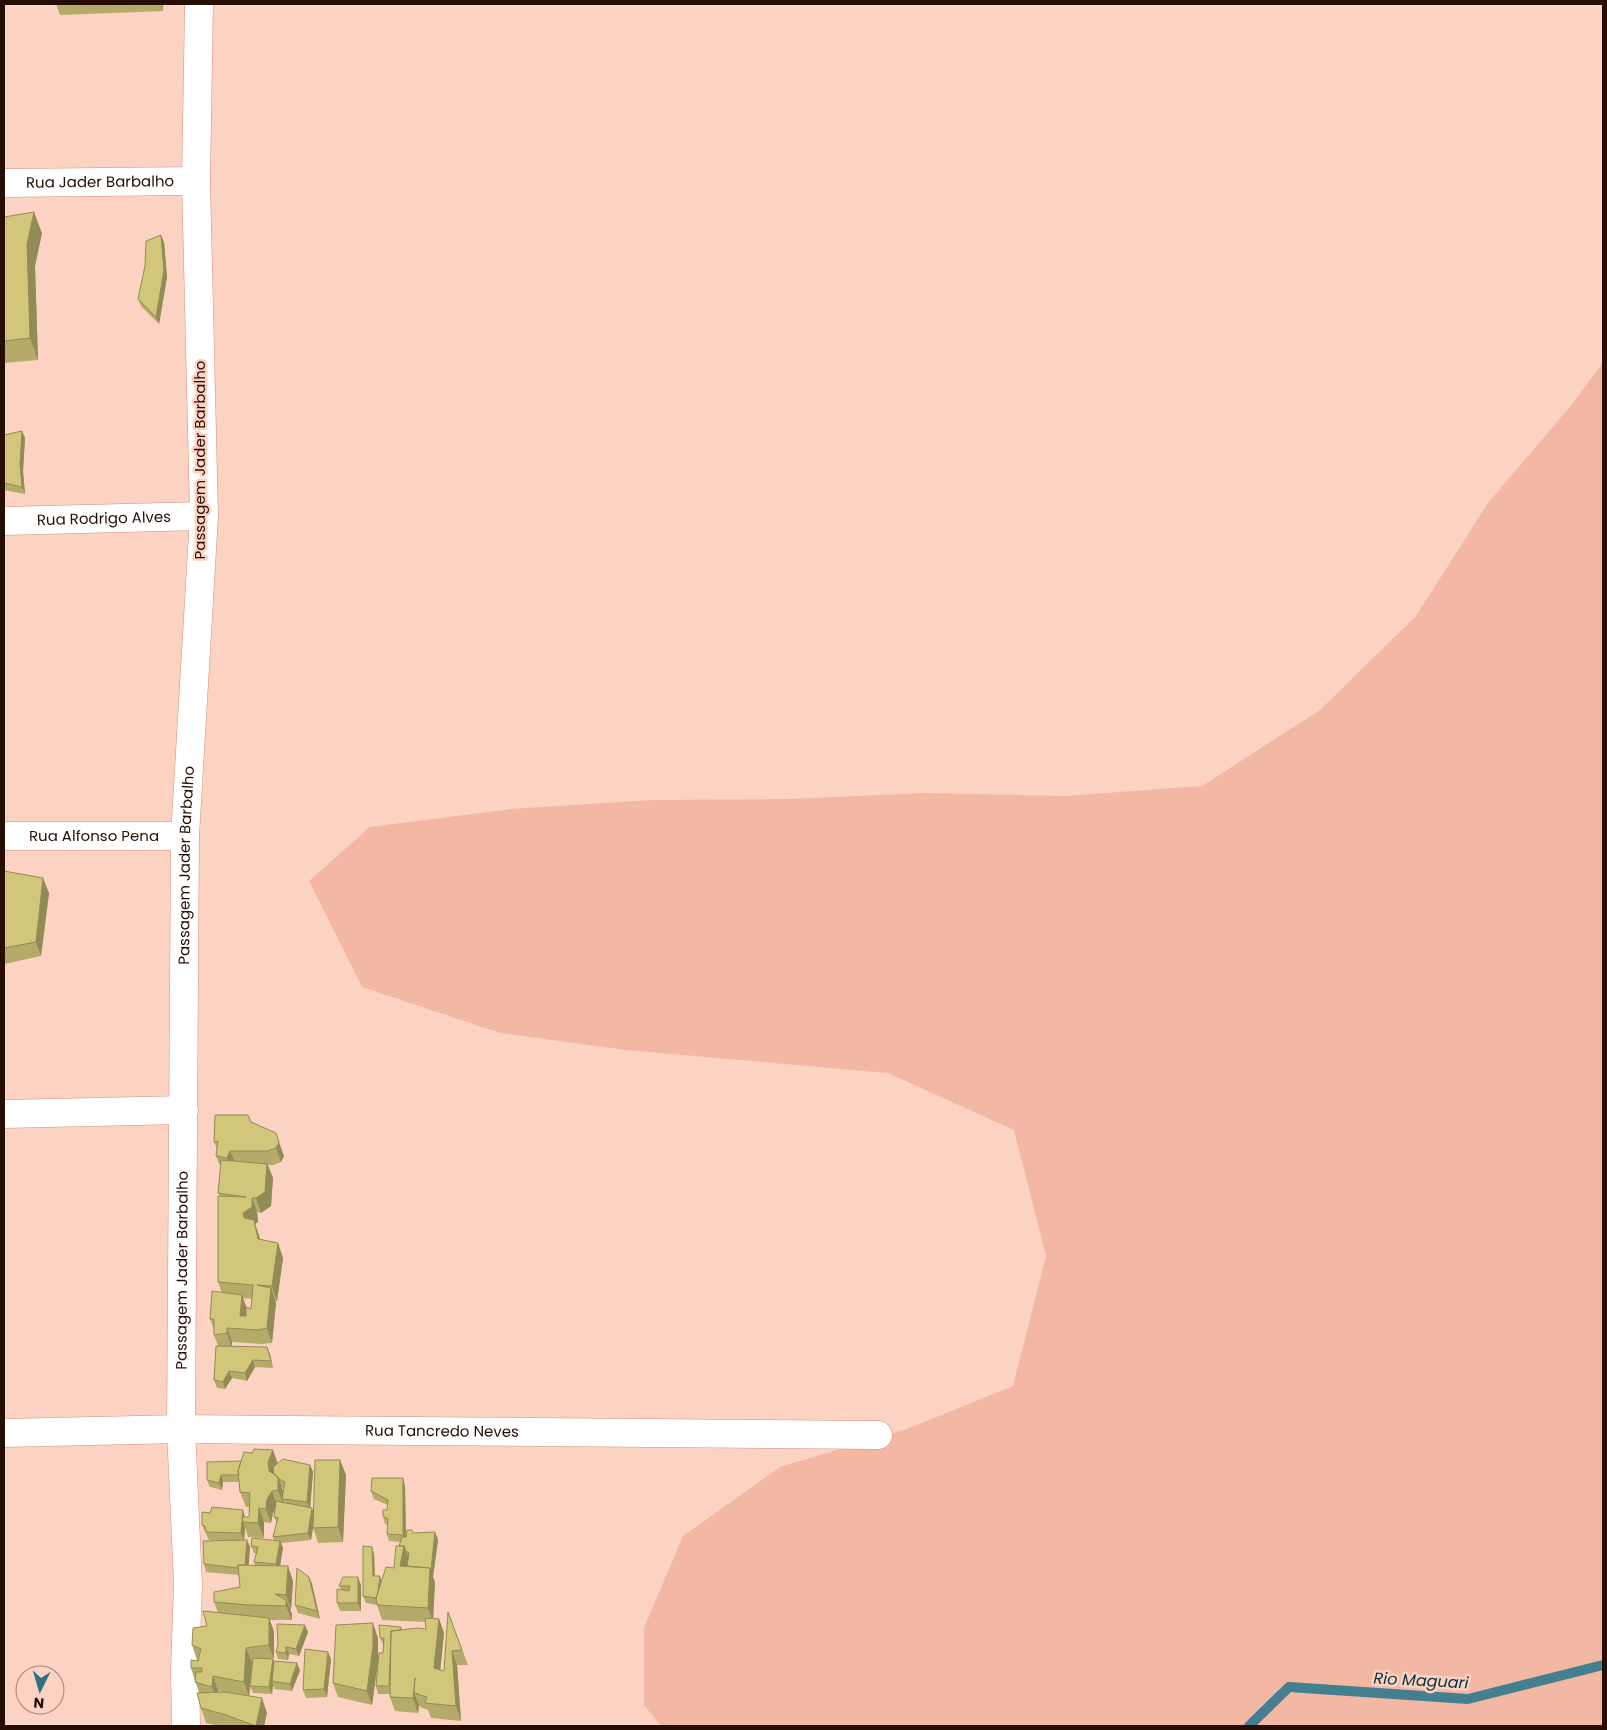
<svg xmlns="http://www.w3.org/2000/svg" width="1607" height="1730" font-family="Poppins,sans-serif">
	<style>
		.green { fill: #f2b8a3 }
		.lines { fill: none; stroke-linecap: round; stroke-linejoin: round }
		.stream { stroke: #437f90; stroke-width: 10 }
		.minor-casing { stroke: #d29078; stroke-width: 29 }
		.minor { stroke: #fff; stroke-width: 28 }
		.wall { fill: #b4aa69; fill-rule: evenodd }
		.shaded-wall { fill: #928b55 }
		.building { fill: #d1c67a; stroke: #928b55 }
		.labels { text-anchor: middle; stroke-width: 5; stroke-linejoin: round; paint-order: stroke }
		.street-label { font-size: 15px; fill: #260e05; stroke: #fcd2c2 }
		.water-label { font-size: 16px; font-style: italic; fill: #073441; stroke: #fcd2c2 }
	</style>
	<rect width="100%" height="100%" fill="#fcd2c2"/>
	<path class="green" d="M 1603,362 L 1603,1726 L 661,1726 L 644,1705 L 644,1628 L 683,1536 L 780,1467 L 907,1429 L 1013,1386 L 1046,1256 L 1014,1130 L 888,1073 L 626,1050 L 500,1033 L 362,987 L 309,881 L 370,827 L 511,809 L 652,800 L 791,799 L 925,793 L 1065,796 L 1202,786 L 1320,710 L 1416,616 L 1488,503 L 1574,402 Z"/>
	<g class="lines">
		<path class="stream" d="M 1249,1726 L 1289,1687 L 1468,1699 L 1603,1665"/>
		<g class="minor-casing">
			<g id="minor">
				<path id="s1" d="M 4,183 L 196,181"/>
				<path id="s2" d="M 4,521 L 204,516"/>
				<path id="s3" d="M 4,836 L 185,836"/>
				<path d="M 4,1114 L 184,1110"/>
				<path id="s4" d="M 4,1433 L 181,1429 L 878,1435"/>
				<path id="s5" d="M 186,1726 L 185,1671 L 188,1584 L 181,1429 L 185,836 L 204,516 L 196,181 L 199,4"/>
			</g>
		</g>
		<use href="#minor" class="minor"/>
	</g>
	<path class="wall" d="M 56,4 L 163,4 L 163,11 L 60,15 Z
		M 4,217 L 42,233 L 35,266 L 38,360 L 4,363 Z
		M 164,242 L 167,277 L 159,324 L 141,306 L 138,299 Z
		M 22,431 L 25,438 L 23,471 L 25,494 L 4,490 L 4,435 Z
		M 4,871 L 49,893 L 41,956 L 4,964 Z
		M 251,1122 L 284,1156 L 281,1162 L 273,1165 L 268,1165 L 273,1178 L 271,1206 L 261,1213 L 257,1212 L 258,1222 L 255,1224 L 260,1239 L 278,1243 L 283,1258 L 277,1301 L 275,1301 L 276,1303 L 272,1343 L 262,1344 L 232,1342 L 232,1346 L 270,1354 L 273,1368 L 255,1367 L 247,1381 L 232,1378 L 225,1389 L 217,1388 L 214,1380 L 218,1346 L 214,1335 L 214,1330 L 210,1319 L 222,1293 L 218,1282 L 220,1196 L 218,1193 L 221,1168 L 216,1156 L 217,1149 L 214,1142 ZM 243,1298 L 252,1299 L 251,1309 L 246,1307 Z
		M 340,1460 L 346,1475 L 343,1542 L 318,1543 L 313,1527 L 311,1540 L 281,1543 L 283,1548 L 280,1566 L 293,1581 L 291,1610 L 290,1610 L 292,1614 L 292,1620 L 270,1620 L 274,1632 L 273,1660 L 274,1663 L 300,1670 L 292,1691 L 275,1689 L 273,1685 L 272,1694 L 253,1693 L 250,1686 L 252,1662 L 252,1663 L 249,1696 L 267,1713 L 264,1726 L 219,1726 L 206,1723 L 201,1708 L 199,1693 L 191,1668 L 198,1660 L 197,1660 L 192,1645 L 218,1613 L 214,1602 L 240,1587 L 239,1575 L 206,1572 L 204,1564 L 232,1540 L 209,1540 L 202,1525 L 249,1517 L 249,1507 L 246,1507 L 240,1492 L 239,1482 L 223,1482 L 222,1490 L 210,1487 L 207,1480 L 207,1462 L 310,1465 L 313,1472 L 310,1508 L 313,1512 ZM 281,1487 L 284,1488 L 283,1496 L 283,1491 ZM 275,1509 L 274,1517 L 277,1523 L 273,1537 L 274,1540 L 251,1546 L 254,1553 L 256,1554 L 254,1562 L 255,1565 L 248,1565 L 250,1547 L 244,1540 L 245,1527 L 248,1537 L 264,1538 L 264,1522 L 271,1523 L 273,1513 ZM 218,1691 L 228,1693 L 218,1692 Z
		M 405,1486 L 406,1537 L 413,1533 L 435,1532 L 438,1540 L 433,1577 L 435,1582 L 433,1618 L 439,1619 L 444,1633 L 440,1670 L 444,1671 L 448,1612 L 468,1665 L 457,1665 L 461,1721 L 431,1718 L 428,1710 L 420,1707 L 419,1705 L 418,1713 L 395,1711 L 390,1697 L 390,1694 L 378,1694 L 376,1686 L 377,1669 L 372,1705 L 338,1697 L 333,1683 L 378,1638 L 378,1657 L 383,1653 L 383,1645 L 380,1638 L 401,1627 L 402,1630 L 426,1629 L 425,1622 L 382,1620 L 377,1605 L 366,1603 L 363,1596 L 374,1554 L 375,1576 L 382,1582 L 394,1568 L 401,1542 L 389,1541 L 387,1534 L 388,1525 L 385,1524 L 383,1516 L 387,1510 L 388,1505 L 374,1499 L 371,1491 Z
		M 309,1577 L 312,1584 L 320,1619 L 298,1613 L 295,1605 Z
		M 361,1585 L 361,1611 L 340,1611 L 337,1603 L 341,1589 L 339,1586 Z
		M 308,1632 L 299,1656 L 289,1654 L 288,1660 L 278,1659 L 276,1652 Z
		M 331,1659 L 327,1697 L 306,1698 L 303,1690 Z"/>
	<path class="shaded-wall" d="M 161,4 L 163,4 L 163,11 Z
		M 34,212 L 42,233 L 35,266 L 38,360 L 30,338 L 27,244 Z
		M 161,235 L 164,242 L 167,277 L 159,324 L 156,317 Z
		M 22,431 L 25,438 L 23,471 L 25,494 L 22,487 L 20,464 Z
		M 43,878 L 49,893 L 41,956 L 36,942 Z
		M 279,1142 L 284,1156 L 281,1162 L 276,1148 Z
		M 230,1151 L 236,1165 L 232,1173 L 227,1158 Z
		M 267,1164 L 273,1178 L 271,1206 L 261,1213 L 256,1198 Z
		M 252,1198 L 257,1212 L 258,1222 L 255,1224 L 259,1235 L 263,1253 L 258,1239 L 244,1218 L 243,1213 Z
		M 278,1243 L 283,1258 L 277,1301 L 272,1286 Z
		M 271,1288 L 276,1303 L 272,1343 L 267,1328 Z
		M 242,1295 L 247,1309 L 245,1329 L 240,1316 Z
		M 227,1328 L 232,1342 L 232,1348 L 227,1333 Z
		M 267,1347 L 270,1354 L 273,1368 Z
		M 253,1360 L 255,1367 L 247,1381 L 245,1373 Z
		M 229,1371 L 232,1378 L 225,1389 L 223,1382 Z
		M 273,1450 L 278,1464 L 273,1476 L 269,1471 L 268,1462 Z
		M 340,1460 L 346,1475 L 343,1542 L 338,1527 Z
		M 310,1465 L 313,1472 L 310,1510 L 307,1502 Z
		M 221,1475 L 223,1482 L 222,1490 L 219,1483 Z
		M 278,1477 L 283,1491 L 283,1504 L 278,1490 Z
		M 403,1478 L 405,1486 L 406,1543 L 403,1535 Z
		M 272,1491 L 277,1506 L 273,1513 L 271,1523 L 266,1509 L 267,1499 Z
		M 259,1508 L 264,1522 L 264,1538 L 258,1523 Z
		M 312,1508 L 315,1516 L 311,1540 L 308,1533 Z
		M 243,1510 L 245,1517 L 243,1522 L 245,1527 L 244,1541 L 241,1533 Z
		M 435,1532 L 438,1540 L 433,1577 L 435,1582 L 433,1622 L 428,1608 L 430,1568 Z
		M 247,1540 L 250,1547 L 248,1576 L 245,1569 Z
		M 280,1541 L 283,1548 L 279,1572 L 276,1564 Z
		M 404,1546 L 410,1561 L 406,1570 L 400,1566 Z
		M 372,1547 L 374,1554 L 375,1583 L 373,1576 Z
		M 288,1566 L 293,1581 L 291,1610 L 286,1595 Z
		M 380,1576 L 382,1584 L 380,1606 L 378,1599 Z
		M 309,1577 L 312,1584 L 320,1619 L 317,1611 Z
		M 358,1577 L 361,1585 L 361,1611 L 358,1603 Z
		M 286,1600 L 292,1614 L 292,1620 L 286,1606 Z
		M 269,1618 L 274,1632 L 274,1660 L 269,1645 Z
		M 439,1619 L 444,1633 L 439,1683 L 434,1668 Z
		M 373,1623 L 378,1638 L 378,1661 L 372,1705 L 367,1691 Z
		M 305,1625 L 308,1632 L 299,1656 L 296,1649 Z
		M 286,1647 L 289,1654 L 288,1660 L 286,1653 Z
		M 246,1648 L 252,1663 L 249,1697 L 244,1682 Z
		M 452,1651 L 457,1665 L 461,1721 L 456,1706 Z
		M 328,1652 L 331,1659 L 327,1697 L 324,1689 Z
		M 273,1659 L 276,1666 L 272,1681 L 273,1685 L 272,1694 L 269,1687 Z
		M 297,1663 L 300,1670 L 292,1691 L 290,1684 Z
		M 213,1676 L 218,1691 L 218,1702 L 212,1687 Z
		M 415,1678 L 414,1693 L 419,1705 L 418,1713 L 413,1698 Z
		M 262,1698 L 267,1713 L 264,1726 L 256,1726 Z"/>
	<path class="building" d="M 34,212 L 27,244 L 30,338 L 4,341 L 4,217 Z
		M 161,235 L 164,270 L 156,317 L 138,299 L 145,266 L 146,241 Z
		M 22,431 L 20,464 L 22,487 L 4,483 L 4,435 Z
		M 4,871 L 43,878 L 36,942 L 4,948 Z
		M 215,1115 L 248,1115 L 251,1122 L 276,1133 L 279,1142 L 276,1148 L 267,1151 L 230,1151 L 227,1158 L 216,1156 L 218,1141 L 214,1142 Z
		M 221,1160 L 267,1164 L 265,1192 L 256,1198 L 252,1198 L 252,1207 L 243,1213 L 244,1218 L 254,1220 L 258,1239 L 278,1243 L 272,1286 L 257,1285 L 271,1288 L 267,1328 L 257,1330 L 227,1328 L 227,1333 L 214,1335 L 214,1319 L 210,1319 L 212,1291 L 242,1295 L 240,1316 L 246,1316 L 246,1307 L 251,1309 L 253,1285 L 218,1282 L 218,1196 L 246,1197 L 218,1193 Z
		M 216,1346 L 267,1347 L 271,1361 L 253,1360 L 245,1373 L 229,1371 L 223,1382 L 214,1380 Z
		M 254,1449 L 273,1450 L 268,1462 L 269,1471 L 278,1477 L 278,1490 L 272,1491 L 267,1499 L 266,1509 L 259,1508 L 258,1523 L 243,1522 L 242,1517 L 249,1517 L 250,1493 L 240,1492 L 238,1471 L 244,1452 L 252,1453 Z
		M 283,1459 L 310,1465 L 307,1502 L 282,1499 L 285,1482 L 279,1479 L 278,1477 L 274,1474 L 273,1467 Z
		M 315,1460 L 340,1460 L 338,1527 L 313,1528 Z
		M 241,1461 L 238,1471 L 239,1475 L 221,1475 L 219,1483 L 207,1480 L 207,1462 Z
		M 372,1478 L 403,1478 L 403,1535 L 387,1534 L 388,1519 L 383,1516 L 383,1510 L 387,1510 L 388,1500 L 371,1491 Z
		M 276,1501 L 312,1508 L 308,1533 L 273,1537 L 278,1518 L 274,1517 Z
		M 212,1507 L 243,1510 L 241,1533 L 206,1532 L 205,1526 L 202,1525 L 202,1512 L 210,1513 Z
		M 407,1530 L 412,1530 L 413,1533 L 435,1532 L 431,1570 L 430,1568 L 407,1566 L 409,1553 L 406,1551 L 404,1546 L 399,1546 L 402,1537 L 406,1537 Z
		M 252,1538 L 280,1541 L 276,1564 L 254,1562 L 258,1547 L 251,1546 Z
		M 247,1540 L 245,1565 L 238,1565 L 238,1568 L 204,1564 L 203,1541 Z
		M 363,1546 L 372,1547 L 373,1576 L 380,1576 L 378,1592 L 376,1598 L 363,1596 Z
		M 396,1546 L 404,1546 L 400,1566 L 430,1568 L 428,1608 L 377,1605 L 376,1598 L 386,1567 L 394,1568 Z
		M 238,1565 L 288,1566 L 286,1595 L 275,1594 L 286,1600 L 286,1606 L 249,1605 L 214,1602 L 214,1592 L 240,1587 Z
		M 297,1568 L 309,1577 L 317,1611 L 295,1605 Z
		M 343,1577 L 358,1577 L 358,1603 L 337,1603 L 337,1589 L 349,1591 L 350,1586 L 339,1586 Z
		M 203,1611 L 269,1618 L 269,1645 L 246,1648 L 244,1682 L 213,1676 L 212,1687 L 195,1682 L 196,1672 L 202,1672 L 202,1668 L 191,1668 L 191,1660 L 198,1661 L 201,1649 L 192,1645 L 193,1628 L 207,1626 Z
		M 448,1612 L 462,1650 L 452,1651 L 456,1706 L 425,1703 L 427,1697 L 414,1693 L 415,1678 L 413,1698 L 390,1697 L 391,1631 L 418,1628 L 426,1629 L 425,1618 L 439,1619 L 434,1668 L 444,1671 Z
		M 373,1623 L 373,1646 L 367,1691 L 333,1683 L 336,1625 Z
		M 277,1624 L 305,1625 L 296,1649 L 286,1647 L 286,1653 L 276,1652 L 278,1644 Z
		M 379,1625 L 401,1627 L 401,1630 L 391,1631 L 389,1686 L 376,1686 L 379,1653 L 383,1653 L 384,1638 L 380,1638 Z
		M 305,1649 L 328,1652 L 324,1689 L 303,1690 Z
		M 253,1658 L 273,1659 L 269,1687 L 250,1686 Z
		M 274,1661 L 297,1663 L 290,1684 L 272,1681 Z
		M 225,1692 L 262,1698 L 256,1726 L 226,1715 L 201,1708 L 197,1693 Z"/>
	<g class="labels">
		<g class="street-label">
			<text dy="5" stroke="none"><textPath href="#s1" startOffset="96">Rua Jader Barbalho</textPath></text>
			<text transform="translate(200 460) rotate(-90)" y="5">Passagem Jader Barbalho</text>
			<text dy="5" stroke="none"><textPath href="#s2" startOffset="100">Rua Rodrigo Alves</textPath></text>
			<text dy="5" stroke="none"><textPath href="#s3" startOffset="90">Rua Alfonso Pena</textPath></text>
			<text dy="5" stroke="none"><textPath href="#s5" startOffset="861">Passagem Jader Barbalho</textPath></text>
			<text dy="5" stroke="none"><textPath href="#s5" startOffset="456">Passagem Jader Barbalho</textPath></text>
			<text dy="5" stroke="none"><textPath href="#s4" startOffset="438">Rua Tancredo Neves</textPath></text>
		</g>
		<g class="water-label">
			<text transform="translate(1421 1680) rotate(3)" y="6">Rio Maguari</text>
		</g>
	</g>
	<rect width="1607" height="1730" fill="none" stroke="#260e05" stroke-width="10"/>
	<g transform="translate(40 1690) rotate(185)"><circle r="24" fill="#fcd2c2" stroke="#a68476"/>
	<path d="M0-4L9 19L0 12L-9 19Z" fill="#2f7084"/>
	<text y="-8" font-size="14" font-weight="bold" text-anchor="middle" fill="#260e05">N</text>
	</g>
</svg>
